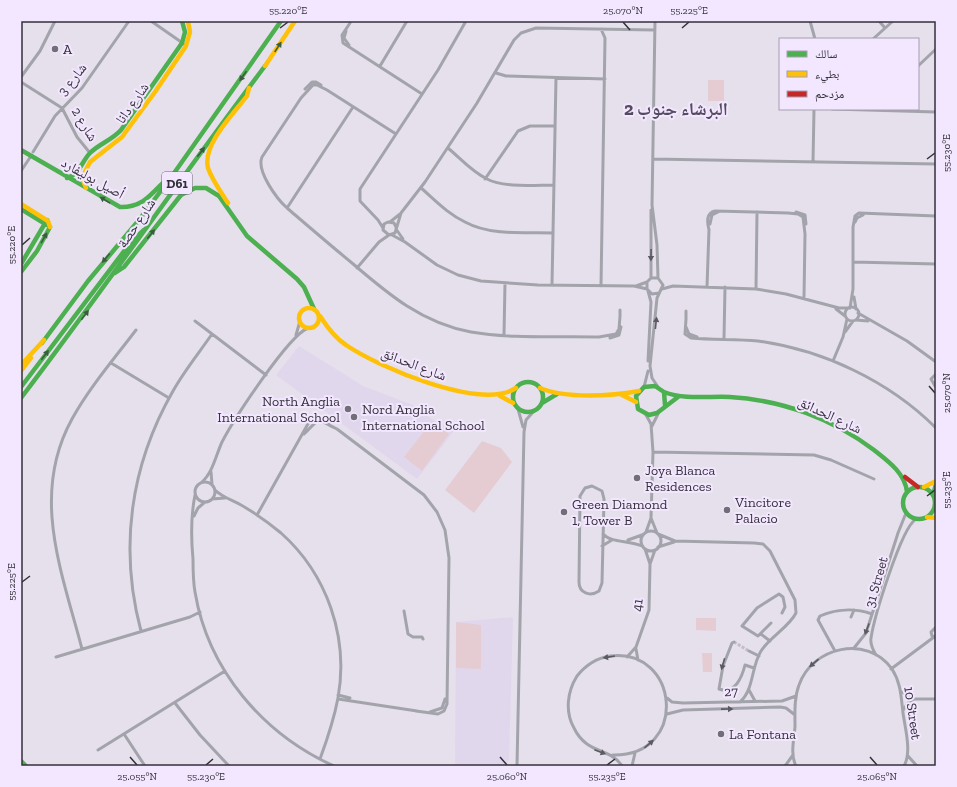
<svg xmlns="http://www.w3.org/2000/svg" width="957" height="787" font-family="'Zilla Slab','Noto Naskh Arabic',serif">
	<style>
		.built { fill: #e1d7ed }
		.pitch { fill: #e4ccd2 }
		.lines { fill: none; stroke-linecap: round; stroke-linejoin: round }
		.street-tunnel { stroke: #c2bdc8; stroke-width: 3; stroke-dasharray: 3 1.5; stroke-linecap: butt }
		.street { stroke: #a3a4ab; stroke-width: 3 }
		.fast { stroke: #4caf50; stroke-width: 4.5 }
		.slow { stroke: #ffc107; stroke-width: 4.5 }
		.jam { stroke: #c62828; stroke-width: 4.5 }
		.oneway { fill: #3c5c41 }
		.oneway2 { fill: #5b5961 }
		.ticks { fill: none; stroke: #343039; stroke-width: 1.5 }
		.poi-dot { fill: #726e78; stroke: #f2e7ff; stroke-width: 1.5 }
		.labels { text-anchor: middle; stroke-width: 4; stroke-linejoin: round; paint-order: stroke }
		.shield { fill: #f2e7ff; stroke: #6d6774; stroke-width: 1 }
		.shield-label { font-size: 13px; font-weight: bold; fill: #343039 }
		.poi-label { font-size: 14px; fill: #343039; stroke: #f2e7ff; text-anchor: start }
		.street-label { font-size: 14px; fill: #343039; stroke: #f2e7ff }
		.district-label { font-size: 18px; font-weight: bold; fill: #544b5f; stroke: #f2e7ff }
		.neatline { fill: none; stroke: #343039; stroke-width: 1.5 }
		.ticks-label { font-size: 10px; text-anchor: middle; fill: #343039 }
	</style>
	<rect width="100%" height="100%" fill="#e6e0ec"/>
	<path class="built" d="M 299,346 L 363,386 L 413,405 L 433,420 L 454,431 L 417,479 L 276,375 Z
		M 513,617 L 509,761 L 505,766 L 455,766 L 456,622 Z"/>
	<path class="pitch" d="M 708,80 L 724,80 L 724,101 L 708,101 Z
		M 432,421 L 449,434 L 422,471 L 404,457 Z
		M 482,441 L 501,448 L 512,462 L 474,513 L 445,490 Z
		M 696,618 L 716,618 L 716,631 L 696,630 Z
		M 456,622 L 481,625 L 481,669 L 456,668 Z
		M 702,653 L 712,653 L 712,672 L 703,672 Z"/>
	<g class="lines">
		<path class="street-tunnel" d="M 734,642 L 749,651"/>
		<path class="street" d="M 151,21 L 184,44
			M 655,21 L 652,205 L 657,245 L 658,278
			M 810,21 L 815,39
			M 879,21 L 885,28
			M 350,23 L 342,35 L 343,43 L 422,94
			M 346,31 L 344,38 L 349,45
			M 873,39 L 893,21
			M 380,66 L 407,21
			M 918,66 L 936,49
			M 496,73 L 506,76 L 605,79
			M 21,77 L 40,51 L 55,21
			M 21,82 L 62,108 L 77,137 L 90,153
			M 305,89 L 312,82 L 316,82 L 321,85
			M 832,109 L 936,112
			M 396,134 L 327,90 L 317,85 L 313,85 L 301,98 L 262,157 C 256,171 277,199 287,208 C 308,226 330,245 352,263 C 388,294 422,323 471,332 C 512,339 557,336 599,337 L 616,334 L 619,329 L 620,316
			M 448,148 C 460,158 472,172 487,179 C 504,188 535,185 554,185
			M 33,152 L 55,116 L 82,88 L 129,21
			M 653,159 L 936,164
			M 813,162 L 814,109
			M 21,171 L 31,156
			M 485,179 L 518,131 L 530,126 L 555,126
			M 421,188 C 435,200 448,214 465,222 C 491,236 524,232 553,233
			M 287,208 L 353,107
			M 796,212 L 805,215 L 806,224
			M 390,222 L 400,214
			M 855,222 L 857,218 L 863,215
			M 710,224 L 712,215 L 718,212
			M 396,227 L 394,223 L 388,222 L 384,224 L 383,230 L 389,235 L 395,233 L 401,213 L 425,182 L 477,103 L 514,40 L 521,33 L 536,28 L 655,30
			M 383,228 L 378,220 L 360,201 L 360,189 L 438,70 L 466,21
			M 396,229 L 403,239
			M 709,230 C 707,222 706,213 715,211 L 788,213 L 798,214 L 803,217 L 805,234
			M 392,235 L 405,242 L 437,265 L 458,275 L 481,281 L 538,285 L 634,286 L 647,289
			M 853,262 L 936,264
			M 357,268 L 379,242 L 389,235
			M 651,278 L 651,210
			M 552,285 L 556,78
			M 601,286 L 605,38 L 601,29
			M 636,286 L 647,282
			M 707,287 L 709,229
			M 662,289 L 673,286 L 756,289 L 786,294 L 839,308 L 848,308
			M 756,289 L 757,212
			M 648,291 L 651,302 L 648,361
			M 854,297 L 856,309
			M 804,298 L 805,234
			M845 314a7 7 0 1 1 14 0a7 7 0 1 1-14 0Z
			M 850,308 L 853,289 L 853,227 L 855,216 L 859,213 L 936,216
			M 836,309 L 845,316
			M 620,310 L 620,317
			M 686,311 L 686,320
			M 858,313 L 907,341 L 936,362
			M 686,319 L 685,334 L 691,338 C 713,340 735,339 758,341 C 823,350 889,381 936,428
			M 856,320 L 868,321
			M 195,321 L 266,375
			M 686,327 L 689,334 L 697,337
			M 845,332 L 853,321
			M 296,335 L 300,321
			M 504,335 L 505,283
			M 610,338 L 619,335 L 621,327
			M 724,338 L 725,287
			M 833,361 L 843,337 L 847,319
			M 111,363 L 169,398
			M 935,386 L 931,379 L 936,374
			M 644,387 L 648,371
			M 658,387 L 652,378 L 650,366 L 657,298 L 663,285 L 658,278 L 651,278 L 647,282 L 647,289 L 652,294 L 659,293
			M 518,409 L 523,427
			M 652,426 L 658,414
			M 304,434 C 323,415 315,419 337,429 L 424,495 L 437,512 L 445,530 L 449,558 L 447,704 L 444,711 L 438,714 L 416,711
			M 653,452 L 814,455 L 831,460 L 874,479
			M 211,472 L 212,484
			M195 492a10 10 0 1 1 20 0a10 10 0 1 1-20 0Z
			M 202,482 C 213,472 216,455 222,442 C 234,419 288,336 308,328
			M 592,486 L 602,491 L 604,499 L 602,583 L 599,591 C 590,597 579,593 579,582 L 580,496 L 585,488 Z
			M 215,490 C 222,497 232,500 241,505 C 255,513 269,523 281,533 C 327,574 349,637 338,698 C 334,719 327,740 320,759
			M 195,495 C 191,515 191,538 193,559 C 193,570 193,581 195,592 C 208,670 263,734 334,766
			M 212,499 L 225,498
			M 257,515 L 309,422 L 319,417 L 330,422
			M 194,516 L 198,508 L 205,502
			M 651,518 L 657,533
			M641 541a10 10 0 1 1 20 0a10 10 0 1 1-20 0Z
			M 646,532 L 651,518 L 653,452 L 651,424 L 646,415
			M 603,534 C 611,543 629,540 642,546
			M 658,534 L 675,541 L 754,543 L 763,544 L 770,551 L 795,600 L 796,613 C 789,627 770,637 761,651 C 751,667 754,690 740,702
			M 628,540 L 642,535
			M 602,546 L 612,540
			M 658,547 L 674,542
			M 645,549 L 650,564
			M 404,611 L 408,634 L 413,637 L 422,637 L 423,639
			M 851,617 L 854,610
			M 771,623 L 758,636 L 742,626 L 757,608 L 779,594 L 783,597 L 785,607 L 782,613
			M 936,627 L 931,632 L 932,636 L 936,637
			M 141,631 C 119,549 130,466 173,391 C 184,371 199,353 212,334
			M 761,634 L 770,641
			M 734,642 L 732,643 L 723,666 L 719,689 C 735,695 742,677 745,665 L 754,668
			M 854,648 L 866,633 L 898,533 L 906,513
			M 82,649 C 62,572 30,495 72,419 C 89,388 114,359 136,330
			M 636,649 L 638,660
			M 749,651 L 759,656
			M 835,651 L 818,620 L 820,616 C 836,609 855,608 872,614
			M 876,655 C 873,650 870,644 871,638 C 874,618 901,528 916,519
			M 56,657 L 190,617 L 200,612
			M 627,657 L 636,647 L 649,610 L 650,564 L 655,550
			M 891,669 L 934,637
			M 749,690 L 755,701
			M 902,692 L 914,699 L 936,699
			M 338,695 L 350,698
			M 667,698 L 672,702 L 683,703 L 782,701 L 796,696
			M 338,699 L 417,711
			M 175,703 L 200,735 L 229,766
			M 903,710 L 909,702 L 914,699
			M 430,712 L 442,708 L 445,699
			M 667,714 L 683,710 L 780,707 L 786,708 L 795,715
			M 124,734 L 145,766
			M 98,750 L 225,671
			M 613,755 C 690,756 679,647 610,656 C 597,658 585,666 577,676 C 567,692 565,712 574,728 C 587,755 610,747 622,766
			M 908,756 L 917,766
			M 517,766 L 524,432 L 526,420 L 534,411
			M 632,766 L 635,753
			M 785,766 L 793,755
			M 796,766 C 790,755 794,739 795,727 C 795,713 794,698 799,685 C 812,647 867,634 892,669 C 901,683 901,697 903,713 C 905,728 912,752 904,766"/>
		<path class="fast" d="M 21,150 L 120,207 C 147,208 152,189 172,176
			M 67,178 C 80,174 82,161 90,153 C 99,144 112,140 121,130 L 182,43 L 185,32 L 182,21
			M 21,209 L 47,225
			M 21,264 L 47,220
			M 21,272 L 37,251 L 50,227
			M 115,273 L 124,267 L 181,195 L 195,188 L 206,188 L 219,196 L 247,236 L 297,279 L 304,287 L 314,309
			M 42,343 L 88,281 L 139,220 L 172,176 L 281,21
			M513 397a15 15 0 1 1 30 0a15 15 0 1 1-30 0Z
			M 21,387 L 131,242 L 144,230
			M 664,392 C 685,400 708,396 730,397 C 782,400 833,419 874,450 C 888,461 905,473 907,492
			M 21,398 C 104,289 182,176 265,66
			M 542,403 L 557,394
			M 665,405 L 664,392 L 655,386 L 644,387 L 636,396 L 638,409 L 649,415 L 657,413 L 678,397
			M903 503a16 16 0 1 1 32 0a16 16 0 1 1-32 0Z
			M 933,495 L 936,484
			M 21,761 L 26,766"/>
		<path class="slow" d="M 265,66 L 295,21
			M 86,188 L 82,178 L 90,162 L 122,137 L 155,92 L 186,46 L 190,32 L 188,21
			M 228,203 C 221,192 212,180 208,168 C 202,145 234,113 247,96 L 249,88
			M 21,204 L 48,221 L 50,227
			M299 318a10 10 0 1 1 20 0a10 10 0 1 1-20 0Z
			M 320,316 C 327,327 335,338 346,345 C 378,367 481,411 516,388
			M 21,365 L 44,340
			M 21,371 L 31,358
			M 540,388 C 566,399 612,396 639,391
			M 622,395 L 636,402
			M 500,396 L 513,403
			M 924,487 L 936,481
			M 927,517 L 936,518"/>
		<path class="jam" d="M 905,477 L 918,487"/>
	</g>
	<defs><path id="oneway-solid" d="M-6-.8H1V-3.2L6.5 0L1 3.2V.8H-6Z"/></defs>
	<g class="oneway">
		<use href="#oneway-solid" transform="translate(278 47) rotate(-57)"/>
		<use href="#oneway-solid" transform="translate(243 76) rotate(125)"/>
		<use href="#oneway-solid" transform="translate(201 152) rotate(-53)"/>
		<use href="#oneway-solid" transform="translate(105 200) rotate(-149)"/>
		<use href="#oneway-solid" transform="translate(151 234) rotate(-52)"/>
		<use href="#oneway-solid" transform="translate(44 238) rotate(-60)"/>
		<use href="#oneway-solid" transform="translate(106 258) rotate(130)"/>
		<use href="#oneway-solid" transform="translate(85 315) rotate(-53)"/>
		<use href="#oneway-solid" transform="translate(45 355) rotate(-53)"/>
	</g>
	<g class="oneway2">
		<use href="#oneway-solid" transform="translate(651 255) rotate(91)"/>
		<use href="#oneway-solid" transform="translate(656 323) rotate(-84)"/>
		<use href="#oneway-solid" transform="translate(867 629) rotate(111)"/>
		<use href="#oneway-solid" transform="translate(609 657) rotate(171)"/>
		<use href="#oneway-solid" transform="translate(814 663) rotate(139)"/>
		<use href="#oneway-solid" transform="translate(723 664) rotate(106)"/>
		<use href="#oneway-solid" transform="translate(727 709) rotate(-1)"/>
		<use href="#oneway-solid" transform="translate(649 744) rotate(-40)"/>
		<use href="#oneway-solid" transform="translate(600 752) rotate(21)"/>
	</g>
	<path class="ticks" d="M 623,22 L 630,30M 280,28 L 288,22M 682,28 L 689,22M 927,159 L 935,153M 22,245 L 30,238M 929,386 L 935,393M 927,496 L 935,490M 22,582 L 30,576M 130,757 L 137,765M 500,757 L 507,765M 870,757 L 877,765M 206,765 L 213,759M 607,765 L 615,759"/>
	<g class="poi-dot">
		<circle cx="55" cy="49" r="4"/>
		<circle cx="348" cy="409" r="4"/>
		<circle cx="354" cy="417" r="4"/>
		<circle cx="637" cy="478" r="4"/>
		<circle cx="727" cy="510" r="4"/>
		<circle cx="564" cy="512" r="4"/>
		<circle cx="721" cy="734" r="4"/>
	</g>
	<g class="labels">
		<rect class="shield" x="162" y="172" width="30" height="22" rx="3"/>
		<g class="shield-label">
			<text x="177" y="188">D61</text>
		</g>
		<g class="poi-label">
			<text x="63" y="54">A</text>
			<text x="340" y="406" text-anchor="end">North Anglia<tspan x="340" dy="16">International School</tspan></text>
			<text x="362" y="414">Nord Anglia<tspan x="362" dy="16">International School</tspan></text>
			<text x="645" y="475">Joya Blanca<tspan x="645" dy="16">Residences</tspan></text>
			<text x="735" y="507">Vincitore<tspan x="735" dy="16">Palacio</tspan></text>
			<text x="572" y="509">Green Diamond<tspan x="572" dy="16">1, Tower B</tspan></text>
			<text x="729" y="739">La Fontana</text>
		</g>
		<g class="street-label">
			<text transform="translate(72 79) rotate(-51)" y="5">شارع 3</text>
			<text transform="translate(132 103) rotate(-55)" y="5">شارع دانا</text>
			<text transform="translate(85 124) rotate(59)" y="5">شارع 2</text>
			<text transform="translate(93 178) rotate(29)" y="5">أصيل بوليفارد</text>
			<text transform="translate(136 223) rotate(-56)" y="5">شارع حصة</text>
			<text transform="translate(414 364) rotate(21)" y="5">شارع الحدائق</text>
			<text transform="translate(830 415) rotate(25)" y="5">شارع الحدائق</text>
			<text transform="translate(876 582) rotate(-74)" y="5">31 Street</text>
			<text transform="translate(637 605) rotate(-82)" y="5">41</text>
			<text transform="translate(731 691) rotate(-2)" y="5">27</text>
			<text transform="translate(913 713) rotate(82)" y="5">10 Street</text>
		</g>
		<g class="district-label">
			<text x="676" y="115">البرشاء جنوب 2</text>
		</g>
	</g>
	<rect width="957" height="787" fill="none" stroke="#f2e7ff" stroke-width="44"/>
	<rect x="779" y="38" width="140" height="72" fill="#f2e7ff" stroke="#a69eb0"/>
	<rect x="787" y="51" width="20" height="6" fill="#4caf50" stroke="#a69eb0"/>
	<text x="815" y="58" font-size="12" fill="#343039">سالك</text>
	<rect x="787" y="71" width="20" height="6" fill="#ffc107" stroke="#a69eb0"/>
	<text x="815" y="78" font-size="12" fill="#343039">بطيء</text>
	<rect x="787" y="91" width="20" height="6" fill="#c62828" stroke="#a69eb0"/>
	<text x="815" y="98" font-size="12" fill="#343039">مزدحم</text>
	<rect x="22" y="22" width="913" height="743" class="neatline"/>
	<g class="ticks-label">
		<text x="288" y="14">55.220°E</text>
		<text x="623" y="14">25.070°N</text>
		<text x="689" y="14">55.225°E</text>
		<text transform="translate(946 153) rotate(-90)" y="4">55.230°E</text>
		<text transform="translate(11 245) rotate(-90)" y="4">55.220°E</text>
		<text transform="translate(946 393) rotate(-90)" y="4">25.070°N</text>
		<text transform="translate(946 490) rotate(-90)" y="4">55.235°E</text>
		<text transform="translate(11 582) rotate(-90)" y="4">55.225°E</text>
		<text x="137" y="780">25.055°N</text>
		<text x="206" y="780">55.230°E</text>
		<text x="507" y="780">25.060°N</text>
		<text x="607" y="780">55.235°E</text>
		<text x="877" y="780">25.065°N</text>
	</g>
</svg>
